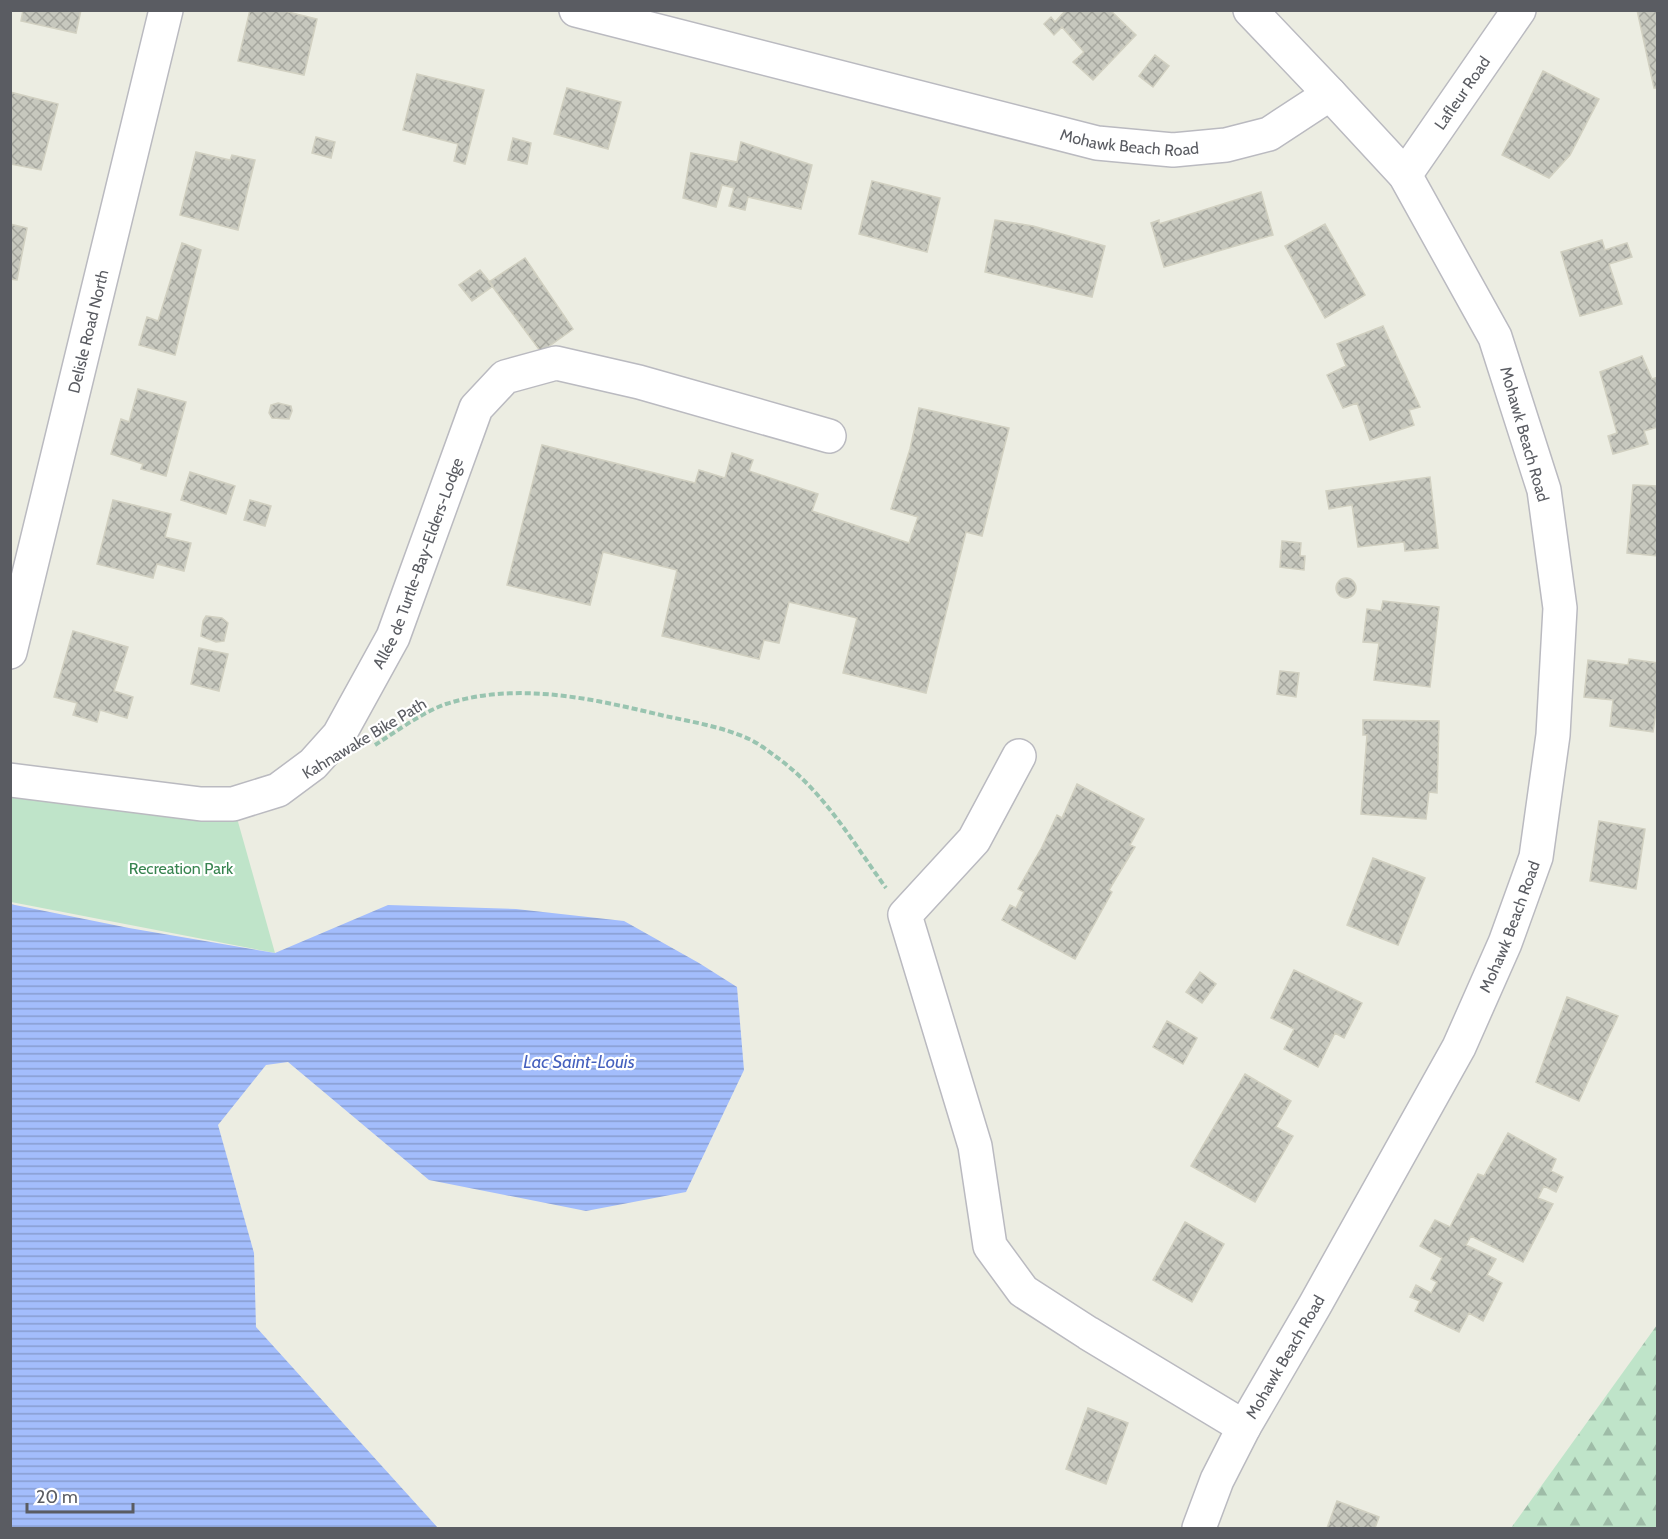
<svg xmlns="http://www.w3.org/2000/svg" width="1668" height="1539" font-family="Cabin,sans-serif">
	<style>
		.forest { fill: url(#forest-firs) }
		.park { fill: #bfe4c9 }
		.water { fill: url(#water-rules) }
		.building { fill: url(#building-cross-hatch); stroke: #d1d0c1; stroke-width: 1.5 }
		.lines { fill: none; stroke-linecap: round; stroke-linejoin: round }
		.minor-casing { stroke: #babac0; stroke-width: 36 }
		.path { stroke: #99c4b0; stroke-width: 4; stroke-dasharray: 6 3; stroke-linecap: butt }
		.minor { stroke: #fff; stroke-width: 33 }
		.labels { text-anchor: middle; stroke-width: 4.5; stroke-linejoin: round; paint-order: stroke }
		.street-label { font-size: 16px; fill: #5a5c62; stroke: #fff }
		.park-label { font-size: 16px; fill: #388450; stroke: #fff }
		.water-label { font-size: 18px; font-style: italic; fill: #4661be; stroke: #fff }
	</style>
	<defs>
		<pattern id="forest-firs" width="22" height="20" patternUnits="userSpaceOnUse" patternTransform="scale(1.5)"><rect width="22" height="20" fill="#bfe4c9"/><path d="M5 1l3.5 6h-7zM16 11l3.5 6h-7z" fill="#9ebca7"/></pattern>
		<pattern id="water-rules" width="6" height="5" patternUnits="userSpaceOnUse" patternTransform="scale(1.5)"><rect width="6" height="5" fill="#a3bdfc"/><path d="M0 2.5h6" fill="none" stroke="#889dcf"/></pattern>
		<pattern id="building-cross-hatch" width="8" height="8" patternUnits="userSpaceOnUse" patternTransform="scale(1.5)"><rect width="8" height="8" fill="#c7c8be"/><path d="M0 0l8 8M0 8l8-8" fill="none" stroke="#a5a69e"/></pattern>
	</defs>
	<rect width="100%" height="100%" fill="#ecede2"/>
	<path class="forest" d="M 1657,1325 L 1657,1528 L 1511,1528 Z"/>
	<path class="park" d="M 11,780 L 233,804 L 275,953 L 11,902 Z"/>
	<path class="water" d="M 10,904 L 129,928 L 275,953 L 388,905 L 516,909 L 624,921 L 699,963 L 737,987 L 744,1070 L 686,1192 L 586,1211 L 429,1180 L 288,1062 L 266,1065 L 218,1125 L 254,1253 L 256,1327 L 438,1528 L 11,1528 Z"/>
	<path class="building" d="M 23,10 L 81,10 L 76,33 L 21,21 Z
		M 250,10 L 280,10 L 317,19 L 304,75 L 238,61 Z
		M 1066,10 L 1110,10 L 1136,35 L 1093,80 L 1073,62 L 1084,52 L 1062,27 L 1054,35 L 1044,24 L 1051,17 L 1055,22 Z
		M 1637,10 L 1658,10 L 1658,88 L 1654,88 Z
		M 1155,55 L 1169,66 L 1153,87 L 1139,76 Z
		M 1543,71 L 1599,99 L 1570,155 L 1549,178 L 1502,155 Z
		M 417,74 L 484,90 L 465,164 L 454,161 L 458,144 L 403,130 Z
		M 567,88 L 621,102 L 608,149 L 554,134 Z
		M 10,92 L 58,104 L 41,170 L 10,164 Z
		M 316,137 L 335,142 L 331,158 L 312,153 Z
		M 513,138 L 531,143 L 527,164 L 508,160 Z
		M 741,142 L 812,165 L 801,209 L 748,197 L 745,210 L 729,206 L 734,188 L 722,185 L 716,207 L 683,198 L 691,153 L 737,162 Z
		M 196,152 L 230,160 L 232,155 L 255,160 L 238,230 L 180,215 Z
		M 872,181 L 940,198 L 927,252 L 859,234 Z
		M 1261,192 L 1273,235 L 1164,267 L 1151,223 L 1159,220 L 1159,224 Z
		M 995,220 L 1033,226 L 1105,246 L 1092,297 L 985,272 Z
		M 10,224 L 27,228 L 17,280 L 10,279 Z
		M 1325,224 L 1365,295 L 1325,318 L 1285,246 Z
		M 1602,240 L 1605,250 L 1627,243 L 1632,257 L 1609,264 L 1622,304 L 1580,316 L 1561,252 Z
		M 182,243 L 201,250 L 175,355 L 139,345 L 147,317 L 158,321 Z
		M 525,258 L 573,329 L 541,352 L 489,282 Z
		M 480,270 L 493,286 L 472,301 L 459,285 Z
		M 1383,326 L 1420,407 L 1409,410 L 1414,425 L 1370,440 L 1357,403 L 1343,408 L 1327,375 L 1346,366 L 1337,344 Z
		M 1642,356 L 1652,379 L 1658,377 L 1658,427 L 1644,431 L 1648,444 L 1613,454 L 1608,436 L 1617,433 L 1600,372 Z
		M 138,389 L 186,402 L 166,476 L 141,469 L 143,464 L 111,454 L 121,419 L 129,422 Z
		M 278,403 L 291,406 L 292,411 L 289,419 L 272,418 L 269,413 L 271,405 Z
		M 919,408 L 1009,428 L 982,536 L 966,532 L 926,693 L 843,673 L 857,618 L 789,602 L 779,643 L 764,640 L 759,659 L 662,636 L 677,570 L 603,552 L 590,605 L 507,585 L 542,445 L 695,483 L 699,470 L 725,478 L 732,453 L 753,460 L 749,471 L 818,494 L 812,511 L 909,543 L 918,517 L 891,509 L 910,449 Z
		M 190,472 L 235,486 L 226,514 L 181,500 Z
		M 1430,477 L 1438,548 L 1405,551 L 1404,542 L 1358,547 L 1352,505 L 1329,509 L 1326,491 Z
		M 1633,485 L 1658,486 L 1658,556 L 1627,553 Z
		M 113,500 L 171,514 L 165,537 L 191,543 L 184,571 L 157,564 L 153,578 L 97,564 Z
		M 250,500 L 271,506 L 265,526 L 244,520 Z
		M 1282,541 L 1301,543 L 1300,556 L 1305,556 L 1304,570 L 1280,567 Z
		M1336 588a10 10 0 1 1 20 0a10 10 0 1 1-20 0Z
		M 1383,601 L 1439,607 L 1430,687 L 1374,680 L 1379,643 L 1363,642 L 1367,609 L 1381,611 Z
		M 206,616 L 222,618 L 228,623 L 224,641 L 216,642 L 201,636 L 203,621 Z
		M 73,631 L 128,647 L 114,691 L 133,697 L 127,718 L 100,710 L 97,722 L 73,715 L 77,703 L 54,697 Z
		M 199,648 L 228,654 L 219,691 L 191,684 Z
		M 1629,659 L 1658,663 L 1658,698 L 1653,732 L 1610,726 L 1613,700 L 1584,697 L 1588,660 L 1628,665 Z
		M 1280,671 L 1299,673 L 1296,697 L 1277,694 Z
		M 1363,720 L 1439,721 L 1437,793 L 1429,792 L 1426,819 L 1361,814 L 1367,735 L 1363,735 Z
		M 1077,784 L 1144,819 L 1130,845 L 1135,847 L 1109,890 L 1112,892 L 1075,959 L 1002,920 L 1010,905 L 1016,908 L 1024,892 L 1018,889 L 1042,847 L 1057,815 L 1062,818 Z
		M 1599,821 L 1645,829 L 1636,889 L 1590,881 Z
		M 1373,858 L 1425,878 L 1398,945 L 1347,925 Z
		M 1294,970 L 1362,1003 L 1344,1038 L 1335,1033 L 1318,1067 L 1284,1049 L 1294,1029 L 1271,1018 Z
		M 1200,972 L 1216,984 L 1202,1003 L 1186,992 Z
		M 1567,997 L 1618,1016 L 1579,1101 L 1536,1082 Z
		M 1167,1021 L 1197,1038 L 1183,1064 L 1153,1047 Z
		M 1245,1074 L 1291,1101 L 1276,1127 L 1293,1136 L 1255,1202 L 1191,1166 Z
		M 1508,1133 L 1556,1159 L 1551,1171 L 1563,1177 L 1556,1192 L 1544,1186 L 1538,1198 L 1553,1204 L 1523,1262 L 1471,1236 L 1466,1245 L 1496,1259 L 1487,1275 L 1502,1283 L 1483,1321 L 1469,1313 L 1459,1332 L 1415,1311 L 1420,1301 L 1410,1297 L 1416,1285 L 1431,1293 L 1437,1282 L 1431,1279 L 1442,1258 L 1420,1246 L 1435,1220 L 1450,1227 L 1478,1174 L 1484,1176 Z
		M 1185,1222 L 1224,1244 L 1192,1302 L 1153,1280 Z
		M 1088,1408 L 1128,1423 L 1106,1484 L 1066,1469 Z
		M 1337,1501 L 1379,1517 L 1375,1528 L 1327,1528 Z"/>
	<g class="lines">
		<g class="minor-casing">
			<g id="minor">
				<path id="s1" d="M 576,10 L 1097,143 L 1173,150 L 1226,145 L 1269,134 L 1330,94"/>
				<path id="s2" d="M 1405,175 L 1519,10"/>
				<path id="s3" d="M 10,652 L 166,10"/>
				<path d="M 1019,756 L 974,840 L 905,915 L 975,1146 L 990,1246 L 1023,1291 L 1088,1333 L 1244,1427"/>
				<path id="s4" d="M 10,780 L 201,804 L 233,804 L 278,790 L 313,764 L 339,735 L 393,637 L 476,408 L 505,377 L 556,363 L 639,382 L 829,436"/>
				<path id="s5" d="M 1199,1528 L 1217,1480 L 1244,1427 L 1315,1305 L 1459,1047 L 1505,943 L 1536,857 L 1553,735 L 1560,608 L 1544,490 L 1495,337 L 1405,175 L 1330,94 L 1250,10"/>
			</g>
		</g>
		<path class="path" d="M 375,745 C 397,731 421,713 446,704 C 518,681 594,699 665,716 C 693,722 723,727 749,739 C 758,743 767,750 775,756 C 823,790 852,841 886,888"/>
		<use href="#minor" class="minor"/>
	</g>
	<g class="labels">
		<g class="street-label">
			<text dy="6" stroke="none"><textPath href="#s2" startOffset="100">Lafleur Road</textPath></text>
			<text dy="6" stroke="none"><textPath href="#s1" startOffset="570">Mohawk Beach Road</textPath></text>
			<text dy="6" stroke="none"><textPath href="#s3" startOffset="330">Delisle Road North</textPath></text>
			<text transform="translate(1525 434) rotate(74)" y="6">Mohawk Beach Road</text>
			<text dy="6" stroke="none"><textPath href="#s4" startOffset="544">Allée de Turtle-Bay-Elders-Lodge</textPath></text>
			<text transform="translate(364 738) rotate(-31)" y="6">Kahnawake Bike Path</text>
			<text dy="6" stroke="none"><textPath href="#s5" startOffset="678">Mohawk Beach Road</textPath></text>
			<text dy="6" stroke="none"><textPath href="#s5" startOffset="192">Mohawk Beach Road</textPath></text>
		</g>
		<g class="park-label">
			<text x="181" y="874">Recreation Park</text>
		</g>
		<g class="water-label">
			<text x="579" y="1068">Lac Saint-Louis</text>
		</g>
	</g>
	<rect width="1668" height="1539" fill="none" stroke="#5a5c62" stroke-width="24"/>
	<path d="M27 1503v9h106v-9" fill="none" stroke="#5a5c62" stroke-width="3"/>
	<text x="36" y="1503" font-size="18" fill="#5a5c62" stroke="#ffffff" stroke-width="4.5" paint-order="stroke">20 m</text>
</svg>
